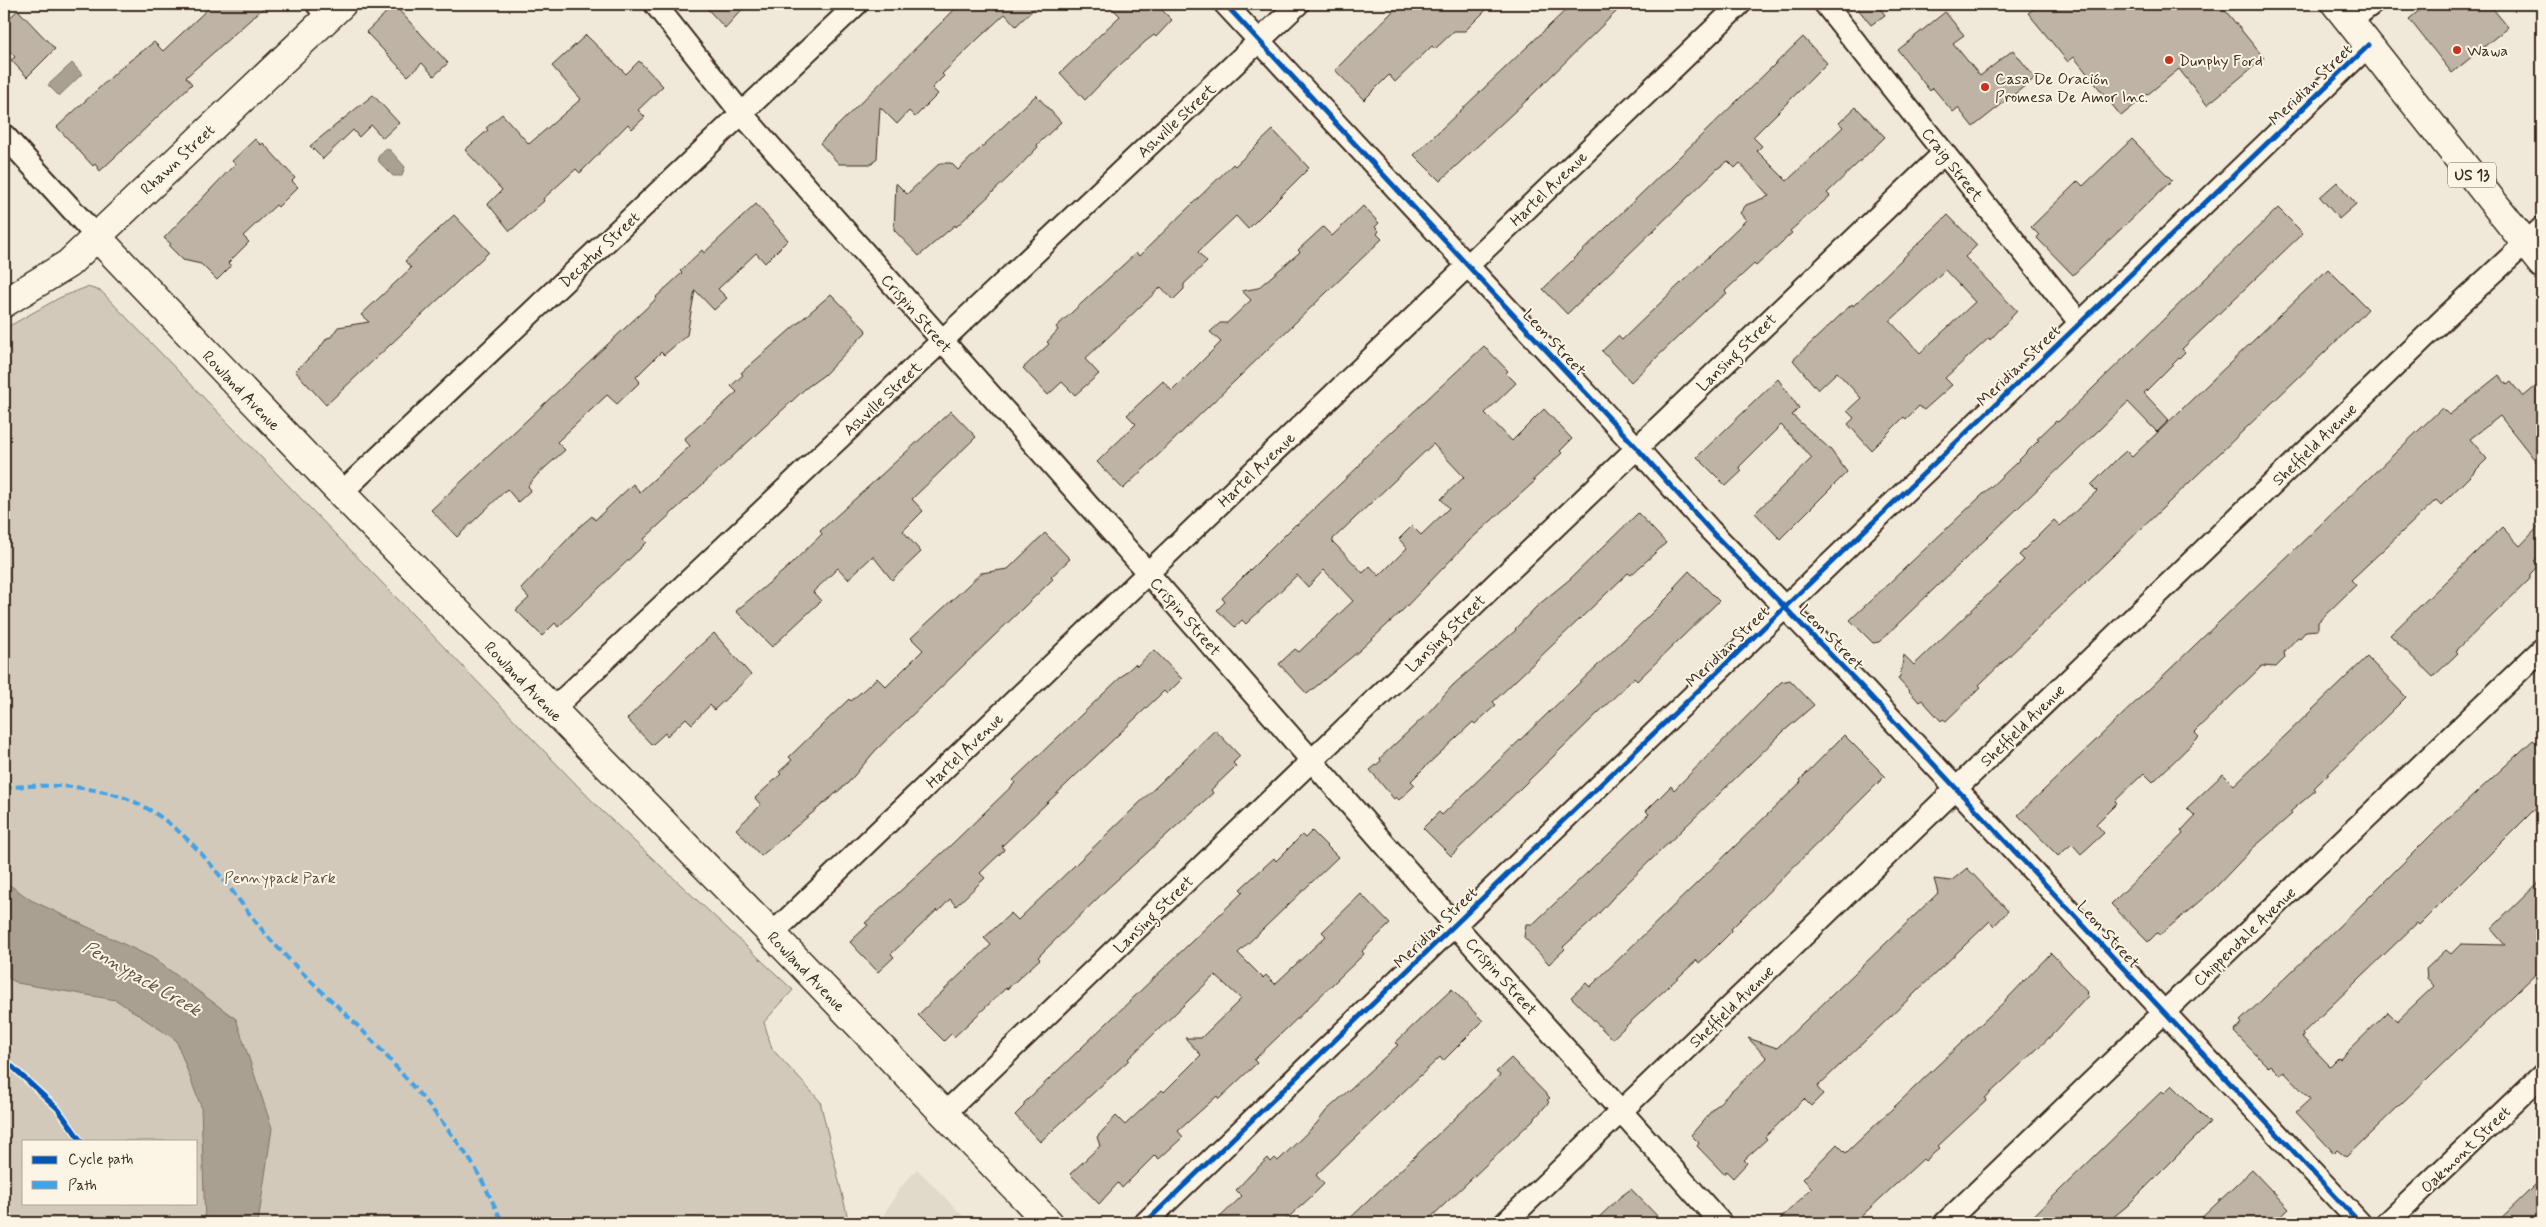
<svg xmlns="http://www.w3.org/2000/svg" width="2546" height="1227" font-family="Mynerve,sans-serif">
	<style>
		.built { fill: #e1d9c9 }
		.green { fill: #d2c9ba; stroke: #867a6c; fill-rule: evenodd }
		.water { fill: #aaa091; stroke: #7e7163 }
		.building { fill: #beb3a4; stroke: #3b2a1e; fill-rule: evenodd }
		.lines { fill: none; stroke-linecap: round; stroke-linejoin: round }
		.street-casing { stroke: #3b2a1e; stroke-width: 25 }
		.secondary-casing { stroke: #3b2a1e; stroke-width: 31 }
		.primary-casing { stroke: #3b2a1e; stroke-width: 31 }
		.street { stroke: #fcf5e5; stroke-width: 21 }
		.secondary { stroke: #fcf5e5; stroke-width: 28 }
		.primary { stroke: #fcf5e5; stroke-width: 28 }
		.quiet { stroke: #3fa3ea; stroke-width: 4; stroke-dasharray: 8 4; stroke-linecap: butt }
		.cycleway-casing { stroke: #fcf5e5; stroke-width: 8 }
		.cycleway { stroke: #0057b8; stroke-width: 5 }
		.poi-dot { fill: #c8321e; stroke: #fcf5e5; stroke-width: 2 }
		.labels { text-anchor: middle; stroke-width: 4; stroke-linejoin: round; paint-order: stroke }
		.shield { fill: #fcf5e5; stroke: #75675a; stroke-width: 1 }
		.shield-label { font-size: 15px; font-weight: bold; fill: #3b2a1e }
		.poi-label { font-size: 16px; fill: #3b2a1e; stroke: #fcf5e5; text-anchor: start }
		.street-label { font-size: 16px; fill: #3b2a1e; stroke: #fcf5e5 }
		.park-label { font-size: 16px; fill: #615245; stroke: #fcf5e5 }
		.water-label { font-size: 18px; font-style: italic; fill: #625346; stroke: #fcf5e5 }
	</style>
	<rect width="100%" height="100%" fill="#f0e9d9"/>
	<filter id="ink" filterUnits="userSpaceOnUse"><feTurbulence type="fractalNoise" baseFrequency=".02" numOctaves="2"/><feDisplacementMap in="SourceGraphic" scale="10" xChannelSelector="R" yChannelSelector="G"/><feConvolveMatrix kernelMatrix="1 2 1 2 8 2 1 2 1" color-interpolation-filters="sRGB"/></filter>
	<g filter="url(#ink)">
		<path class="built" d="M 917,1169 L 970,1223 L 879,1223 L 900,1188 Z"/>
		<path class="green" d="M 87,287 L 101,291 L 601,810 L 793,990 L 764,1022 L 772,1049 L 820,1101 L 849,1223 L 4,1223 L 4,329 L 59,298 ZM 24,1141 L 196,1141 L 196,1203 L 24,1203 Z"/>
		<path class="water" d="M 72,63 L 82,74 L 59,96 L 48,85 Z
			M 385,149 L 390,150 L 405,167 L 402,176 L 393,176 L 379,162 L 378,157 Z
			M 4,881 L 31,900 L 153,958 L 236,1019 L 272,1128 L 258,1223 L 205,1223 L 201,1107 L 176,1040 L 116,1000 L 17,983 L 4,975 Z"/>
		<path class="building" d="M 213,4 L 268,4 L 186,77 L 192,84 L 128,145 L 100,171 L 95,164 L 93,166 L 57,127 L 123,66 L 154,42 L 163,51 Z
			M 703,4 L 747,4 L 725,28 Z
			M 960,4 L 1039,4 L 1016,26 L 1005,14 L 980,37 L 942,74 L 944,76 L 932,88 L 938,94 L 915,117 L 909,111 L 897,124 L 880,107 L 877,158 L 872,164 L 839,164 L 820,143 Z
			M 1108,4 L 1156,4 L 1172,20 L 1156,37 L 1154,35 L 1146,41 L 1107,77 L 1085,100 L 1060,73 L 1120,16 Z
			M 1400,4 L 1492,4 L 1465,31 L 1454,31 L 1435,49 L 1432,46 L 1395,82 L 1389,75 L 1364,100 L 1335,70 Z
			M 1572,4 L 1624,4 L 1528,99 L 1440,181 L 1414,155 Z
			M 1854,4 L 1877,4 L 1885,15 L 1871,25 Z
			M 2040,4 L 2220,4 L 2264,58 L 2207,105 L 2179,69 L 2121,116 L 2074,57 L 2068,62 L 2028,13 Z
			M 2427,4 L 2489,4 L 2508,27 L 2452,73 L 2409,19 Z
			M 394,5 L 448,63 L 434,76 L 422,63 L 408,76 L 366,32 Z
			M 18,10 L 55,49 L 27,77 L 11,60 L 15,57 L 4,45 L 4,23 Z
			M 1945,12 L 1964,35 L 1953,43 L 1980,76 L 2013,50 L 2035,78 L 1973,127 L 1958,108 L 1953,112 L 1933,88 L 1930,91 L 1898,50 Z
			M 586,35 L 626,74 L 639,61 L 663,86 L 638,110 L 645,117 L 632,129 L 628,124 L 580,173 L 576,169 L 543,199 L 544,201 L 510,231 L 488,204 L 502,190 L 465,150 L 488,130 L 486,128 L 502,114 L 529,144 L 581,99 L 552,66 Z
			M 1803,37 L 1827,63 L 1753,137 L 1762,146 L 1757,151 L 1787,181 L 1843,127 L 1839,123 L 1856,107 L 1885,137 L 1827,193 L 1830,196 L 1790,231 L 1792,233 L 1782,242 L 1756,266 L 1754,264 L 1725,291 L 1727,293 L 1707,309 L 1631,382 L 1602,351 L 1618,336 L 1622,340 L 1746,220 L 1740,213 L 1746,205 L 1769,196 L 1740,163 L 1735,168 L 1728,161 L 1717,169 L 1567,314 L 1543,289 Z
			M 373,95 L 399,123 L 383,138 L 371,125 L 359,137 L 353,130 L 323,159 L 310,146 Z
			M 1036,95 L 1061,122 L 1037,145 L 1038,147 L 1011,175 L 956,227 L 955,225 L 919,256 L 894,230 L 896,183 L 907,194 L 940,163 L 951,163 L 958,170 Z
			M 1273,130 L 1309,168 L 1248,229 L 1236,216 L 1198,252 L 1207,262 L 1184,284 L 1184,289 L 1173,300 L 1161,287 L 1085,359 L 1099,374 L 1075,395 L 1062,382 L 1048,395 L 1023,368 L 1049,344 L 1047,342 L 1058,330 L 1056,327 L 1136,253 L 1139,256 L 1233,164 L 1235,166 Z
			M 255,139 L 261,145 L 263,143 L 295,178 L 292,181 L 298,187 L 278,207 L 276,205 L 243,236 L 249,242 L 228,263 L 231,266 L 217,280 L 201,264 L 183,260 L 169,246 L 171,244 L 164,238 L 235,164 L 232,161 Z
			M 2132,139 L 2172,180 L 2073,275 L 2037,238 L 2039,235 L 2031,227 L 2078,181 L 2083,186 Z
			M 2337,182 L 2356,204 L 2339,219 L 2320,197 Z
			M 756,204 L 788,240 L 765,263 L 756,253 L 718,289 L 727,298 L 714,310 L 695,290 L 687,335 L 664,355 L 661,352 L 636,377 L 640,382 L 617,404 L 607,395 L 557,442 L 565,450 L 537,475 L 528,486 L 531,490 L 518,502 L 507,489 L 457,537 L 431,510 L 657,298 L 656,297 L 682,273 L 680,271 L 702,250 L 704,253 Z
			M 1363,206 L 1379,223 L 1375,227 L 1379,231 L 1377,234 L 1382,239 L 1123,489 L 1097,462 L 1136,424 L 1127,415 L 1163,381 L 1172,391 L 1221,342 L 1210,332 L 1220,323 L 1227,323 L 1251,300 L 1242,291 L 1258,288 L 1300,252 L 1298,250 L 1323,227 L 1332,236 Z
			M 2278,208 L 2303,233 L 2182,349 L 2185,352 L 2144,393 L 2169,420 L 2157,432 L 2128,402 L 1879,642 L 1873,643 L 1850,620 L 2017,462 L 2039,440 L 2037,439 L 2056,421 L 2058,422 Z
			M 454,215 L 489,252 L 326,405 L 295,371 L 319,349 L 327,338 L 331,337 L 338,327 L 369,322 L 361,315 L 411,268 L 405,261 Z
			M 1948,215 L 1977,245 L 1965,257 L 2017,311 L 1990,340 L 1989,338 L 1945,378 L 1952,385 L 1924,410 L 1919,406 L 1906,419 L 1904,417 L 1871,450 L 1848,424 L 1854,418 L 1847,411 L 1861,398 L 1837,372 L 1818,390 L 1793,360 L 1852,304 L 1853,306 ZM 1945,270 L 1975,302 L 1920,353 L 1890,321 Z
			M 2328,269 L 2368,309 L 2353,325 L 1979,685 L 1981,687 L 1946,721 L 1943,719 L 1941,721 L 1922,700 L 1919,702 L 1898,679 L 1900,676 L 1904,655 L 1914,665 L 2024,560 L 2019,555 L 2054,520 L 2060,526 L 2097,491 L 2091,485 L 2119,457 L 2126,451 L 2132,457 Z
			M 831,294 L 865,329 L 866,332 L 824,375 L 806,388 L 644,539 L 647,542 L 640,549 L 558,627 L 555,623 L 542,636 L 516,610 L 529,598 L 521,589 L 578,528 L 592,516 L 595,520 L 633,484 L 640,492 L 690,446 L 684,439 L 737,392 L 731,386 L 743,375 L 741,373 Z
			M 1484,346 L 1508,371 L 1506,373 L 1516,383 L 1485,413 L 1512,441 L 1544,409 L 1572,439 L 1560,451 L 1562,453 L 1533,480 L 1535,481 L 1469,541 L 1401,612 L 1359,651 L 1307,694 L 1279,664 L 1295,649 L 1299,652 L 1353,601 L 1324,570 L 1308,587 L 1297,575 L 1246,624 L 1242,620 L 1235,627 L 1217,610 L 1225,602 L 1222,598 L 1296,524 L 1297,525 L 1359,466 L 1364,458 ZM 1433,444 L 1464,477 L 1441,499 L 1449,508 L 1421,535 L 1412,526 L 1399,539 L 1407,548 L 1379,576 L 1370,566 L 1363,573 L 1333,542 L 1333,539 Z
			M 2499,375 L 2507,385 L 2511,382 L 2523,397 L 2542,381 L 2542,469 L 2500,416 L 2470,439 L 2487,459 L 2441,505 L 2436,500 L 2351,580 L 2356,585 L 2318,622 L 2318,630 L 2306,631 L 2300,638 L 2298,637 L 2284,652 L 2285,658 L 2276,667 L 2262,666 L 2194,732 L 2199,737 L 2153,782 L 2144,773 L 2115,801 L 2117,803 L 2096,824 L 2104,833 L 2081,854 L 2072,844 L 2058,856 L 2018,815 L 2442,408 L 2449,415 Z
			M 1778,379 L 1799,408 L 1792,415 L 1830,449 L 1847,472 L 1780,539 L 1755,513 L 1812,458 L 1781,425 L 1739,467 L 1742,471 L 1726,486 L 1697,457 Z
			M 951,411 L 976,437 L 912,499 L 923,511 L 903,531 L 921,552 L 892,580 L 873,556 L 848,579 L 838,568 L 813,592 L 821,601 L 772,647 L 736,611 L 788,567 L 822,534 L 820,531 Z
			M 1638,513 L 1666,543 L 1631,575 L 1628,573 L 1493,702 L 1496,705 L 1475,724 L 1473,722 L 1424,768 L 1411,781 L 1415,785 L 1399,800 L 1396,797 L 1394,799 L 1370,770 L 1381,761 L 1380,758 L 1427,714 L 1453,685 L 1516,630 L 1515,629 L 1537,606 L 1570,579 Z
			M 2542,523 L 2542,553 L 2534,561 L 2539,565 L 2530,574 L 2530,579 L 2456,651 L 2458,653 L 2433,677 L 2390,635 L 2502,527 L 2520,546 Z
			M 1045,533 L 1070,559 L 1051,577 L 1053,579 L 875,751 L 848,783 L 761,856 L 736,829 L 761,805 L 755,798 L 781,774 L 779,772 L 792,760 L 789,757 L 849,699 L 851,701 L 877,678 L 886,687 L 923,650 L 911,638 L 981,573 L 1008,569 Z
			M 1689,571 L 1719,601 L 1637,681 L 1634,678 L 1451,856 L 1423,828 L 1439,812 L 1442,815 L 1650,615 L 1676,589 L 1674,587 Z
			M 714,633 L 751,675 L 714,710 L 710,705 L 692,724 L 686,718 L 667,736 L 665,733 L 652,745 L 627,719 L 686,658 Z
			M 1154,650 L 1182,679 L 1167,694 L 1164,691 L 1002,846 L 1004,850 L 980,873 L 985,878 L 956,906 L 950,899 L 938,912 L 937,910 L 891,954 L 894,957 L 878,972 L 850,942 L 868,925 L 865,923 L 952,844 L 1015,783 L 1013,780 L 1124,674 L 1135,664 L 1137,666 Z
			M 2367,657 L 2406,697 L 2314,788 L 2316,790 L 2290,812 L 2292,814 L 2252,849 L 2215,888 L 2160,935 L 2157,933 L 2148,942 L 2111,904 L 2183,834 L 2181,831 L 2195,816 L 2187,808 L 2223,774 L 2234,785 Z
			M 1790,680 L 1814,705 L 1783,732 L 1620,890 L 1591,922 L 1563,947 L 1565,949 L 1549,964 L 1524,937 L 1526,924 L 1533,924 L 1649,814 L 1646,811 L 1671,786 L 1674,790 L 1781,682 Z
			M 1215,730 L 1240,756 L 1233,763 L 1236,766 L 1211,790 L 1213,793 L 1107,889 L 1038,957 L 1040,959 L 1007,989 L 1006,988 L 954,1037 L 951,1034 L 944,1041 L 918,1015 L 991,945 L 984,938 L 1011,913 L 1018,920 Z
			M 1844,735 L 1885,776 L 1731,929 L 1732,931 L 1710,953 L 1699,963 L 1697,960 L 1612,1039 L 1571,997 L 1586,983 L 1590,987 L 1801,782 L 1800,780 Z
			M 2533,740 L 2542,748 L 2542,802 L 2419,925 L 2417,923 L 2302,1034 L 2304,1036 L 2302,1037 L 2330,1066 L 2338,1058 L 2340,1059 L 2388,1012 L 2397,1021 L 2434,986 L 2427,978 L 2426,969 L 2446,950 L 2451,954 L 2461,944 L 2505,945 L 2491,929 L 2542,879 L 2542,968 L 2346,1157 L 2337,1150 L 2334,1153 L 2296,1112 L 2310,1099 L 2284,1072 L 2280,1075 L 2270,1065 L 2268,1067 L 2234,1032 L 2242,1023 L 2240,1021 L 2361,905 L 2432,834 Z
			M 1312,831 L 1338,857 L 1238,953 L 1263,978 L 1266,975 L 1275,984 L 1326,936 L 1322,932 L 1361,894 L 1390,924 L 1362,951 L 1364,954 L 1254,1060 L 1257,1063 L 1219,1099 L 1217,1096 L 1178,1131 L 1183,1137 L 1159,1159 L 1155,1155 L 1122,1188 L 1118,1183 L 1099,1204 L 1070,1174 L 1100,1146 L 1097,1137 L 1116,1116 L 1125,1125 L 1162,1090 L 1164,1092 L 1201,1055 L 1185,1038 L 1201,1038 L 1241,999 L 1215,975 L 1128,1059 L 1129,1060 L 1040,1142 L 1015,1115 L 1024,1106 L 1024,1103 L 1243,892 L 1240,889 L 1274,858 L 1276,861 L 1302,835 L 1305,838 Z
			M 1967,868 L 2008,911 L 1994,926 L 1990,921 L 1817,1087 L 1823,1094 L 1811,1106 L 1804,1099 L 1765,1137 L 1767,1139 L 1744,1160 L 1747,1163 L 1733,1178 L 1726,1171 L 1724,1174 L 1697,1146 L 1699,1143 L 1691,1135 L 1714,1108 L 1767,1058 L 1748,1038 L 1777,1048 L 1938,893 L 1934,879 L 1951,881 Z
			M 2051,953 L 2088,992 L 2086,994 L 2088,996 L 2054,1033 L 1985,1098 L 1986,1101 L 1938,1146 L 1940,1148 L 1925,1161 L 1923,1159 L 1854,1223 L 1776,1223 L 1812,1188 L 1803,1179 L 1837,1144 L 1846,1153 L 2005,1001 Z
			M 1452,989 L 1483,1021 L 1443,1061 L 1440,1057 L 1316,1175 L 1324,1184 L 1312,1196 L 1282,1223 L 1214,1223 L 1242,1196 L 1236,1190 L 1251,1174 L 1268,1158 L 1271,1162 L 1275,1158 L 1278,1161 L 1317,1123 L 1326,1111 L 1398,1045 L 1395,1043 Z
			M 1511,1058 L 1550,1098 L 1547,1100 L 1549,1102 L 1535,1118 L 1425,1223 L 1345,1223 L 1500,1075 L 1496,1072 Z
			M 2172,1085 L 2210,1123 L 2127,1206 L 2106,1223 L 2026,1223 L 2162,1091 L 2164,1093 Z
			M 2252,1170 L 2289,1209 L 2274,1223 L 2196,1223 Z
			M 2542,1178 L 2542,1223 L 2496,1223 L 2528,1192 Z
			M 1631,1189 L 1664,1223 L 1593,1223 L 1620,1197 Z"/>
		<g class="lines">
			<g class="street-casing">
				<path id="street" d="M 317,4 L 328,18
					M 655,4 L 742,114 L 1148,573 L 1455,925 L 1721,1223
					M 1225,4 L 1636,447 L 1710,530 L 1861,686 L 2360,1223
					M 1825,4 L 2080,323
					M 2350,21 L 2372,4
					M 4,135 L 96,236
					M 341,493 L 857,4
					M 552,710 L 1298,4
					M 772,934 L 1740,4
					M 945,1113 L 1944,153
					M 1145,1223 L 2369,45
					M 1505,1223 L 2451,312 L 2542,228
					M 1945,1223 L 2542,649
					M 2387,1223 L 2542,1075"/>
			</g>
			<g class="secondary-casing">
				<path id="secondary" d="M 96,236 L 341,493 L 772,934 L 1049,1223
					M 4,303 L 68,264 L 342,4"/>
			</g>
			<g class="primary-casing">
				<path id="primary" d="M 2336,4 L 2542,264"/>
			</g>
			<use href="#street" class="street"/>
			<use href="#secondary" class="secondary"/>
			<use href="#primary" class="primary"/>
			<path class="quiet" d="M 4,788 C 44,783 104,785 141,805 C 194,833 226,885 263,931 C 302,977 350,1014 390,1060 C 418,1092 448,1127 472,1163 C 484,1182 493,1204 503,1223"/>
			<g class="cycleway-casing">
				<path id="cycleway" d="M 1225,4 L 1636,447 L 1710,530 L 1861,686 L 2360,1223
					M 4,1059 L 58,1109 L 81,1141
					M 1145,1223 L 2369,45"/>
			</g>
			<use href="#cycleway" class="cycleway"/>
		</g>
	</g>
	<g class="poi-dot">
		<circle cx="2457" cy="50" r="5"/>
		<circle cx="2169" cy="60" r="5"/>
		<circle cx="1985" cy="87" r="5"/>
	</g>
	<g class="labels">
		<rect class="shield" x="2448" y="162.5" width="48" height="25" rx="4"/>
		<g class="shield-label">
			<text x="2472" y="180">US 13</text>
		</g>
		<g class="poi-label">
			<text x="2467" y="56">Wawa</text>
			<text x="2179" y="66">Dunphy Ford</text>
			<text x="1995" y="84">Casa De Oración<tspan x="1995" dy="18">Promesa De Amor Inc.</tspan></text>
		</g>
		<g class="street-label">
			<text transform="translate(2310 84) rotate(-44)" y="6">Meridian Street</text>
			<text transform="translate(1176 120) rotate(-43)" y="6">Ashville Street</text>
			<text transform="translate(177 159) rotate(-43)" y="6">Rhawn Street</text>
			<text transform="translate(1953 164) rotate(52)" y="6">Craig Street</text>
			<text transform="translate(1548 188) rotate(-44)" y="6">Hartel Avenue</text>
			<text transform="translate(599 249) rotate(-43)" y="6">Decatur Street</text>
			<text transform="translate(917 313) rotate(49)" y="6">Crispin Street</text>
			<text transform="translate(1555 342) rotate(47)" y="6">Leon Street</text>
			<text transform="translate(1736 352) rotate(-44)" y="6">Lansing Street</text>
			<text transform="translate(2018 365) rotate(-44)" y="6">Meridian Street</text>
			<text transform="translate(242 390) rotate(46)" y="6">Rowland Avenue</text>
			<text transform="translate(882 398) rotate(-43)" y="6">Ashville Street</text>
			<text transform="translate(2314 444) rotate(-44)" y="6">Sheffield Avenue</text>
			<text transform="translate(1256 469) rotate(-44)" y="6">Hartel Avenue</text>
			<text transform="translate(1186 616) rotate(49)" y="6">Crispin Street</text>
			<text transform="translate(1445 633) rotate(-44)" y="6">Lansing Street</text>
			<text transform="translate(1832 637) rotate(46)" y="6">Leon Street</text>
			<text transform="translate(1727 646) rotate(-44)" y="6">Meridian Street</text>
			<text transform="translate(524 681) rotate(46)" y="6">Rowland Avenue</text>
			<text transform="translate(2022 725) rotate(-44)" y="6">Sheffield Avenue</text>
			<text transform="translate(964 750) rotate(-44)" y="6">Hartel Avenue</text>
			<text transform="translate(1153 914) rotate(-44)" y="6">Lansing Street</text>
			<text transform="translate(1435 927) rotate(-44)" y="6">Meridian Street</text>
			<text transform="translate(2109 934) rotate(48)" y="6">Leon Street</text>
			<text transform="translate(2244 936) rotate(-44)" y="6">Chippendale Avenue</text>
			<text transform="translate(807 971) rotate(46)" y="6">Rowland Avenue</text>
			<text transform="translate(1502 976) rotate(48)" y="6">Crispin Street</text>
			<text transform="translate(1731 1006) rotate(-44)" y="6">Sheffield Avenue</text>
			<text transform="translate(2465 1149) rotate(-44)" y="6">Oakmont Street</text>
		</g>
		<g class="park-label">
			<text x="280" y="883">Pennypack Park</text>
		</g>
		<g class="water-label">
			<text transform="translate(142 978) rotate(30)" y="6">Pennypack Creek</text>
		</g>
	</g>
	<rect width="2546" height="1227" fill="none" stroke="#fcf5e5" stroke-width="20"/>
	<rect x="10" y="10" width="2526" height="1207" fill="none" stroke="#3b2a1e" stroke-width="2" filter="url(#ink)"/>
	<rect x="22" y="1140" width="175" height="65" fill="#fcf5e5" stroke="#afa495"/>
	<rect x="32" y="1156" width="25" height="8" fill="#0057b8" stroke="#afa495"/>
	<text x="68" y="1164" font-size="15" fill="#3b2a1e">Cycle path</text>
	<rect x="32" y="1181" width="25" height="8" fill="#3fa3ea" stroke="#afa495"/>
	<text x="68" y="1190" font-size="15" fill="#3b2a1e">Path</text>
</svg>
